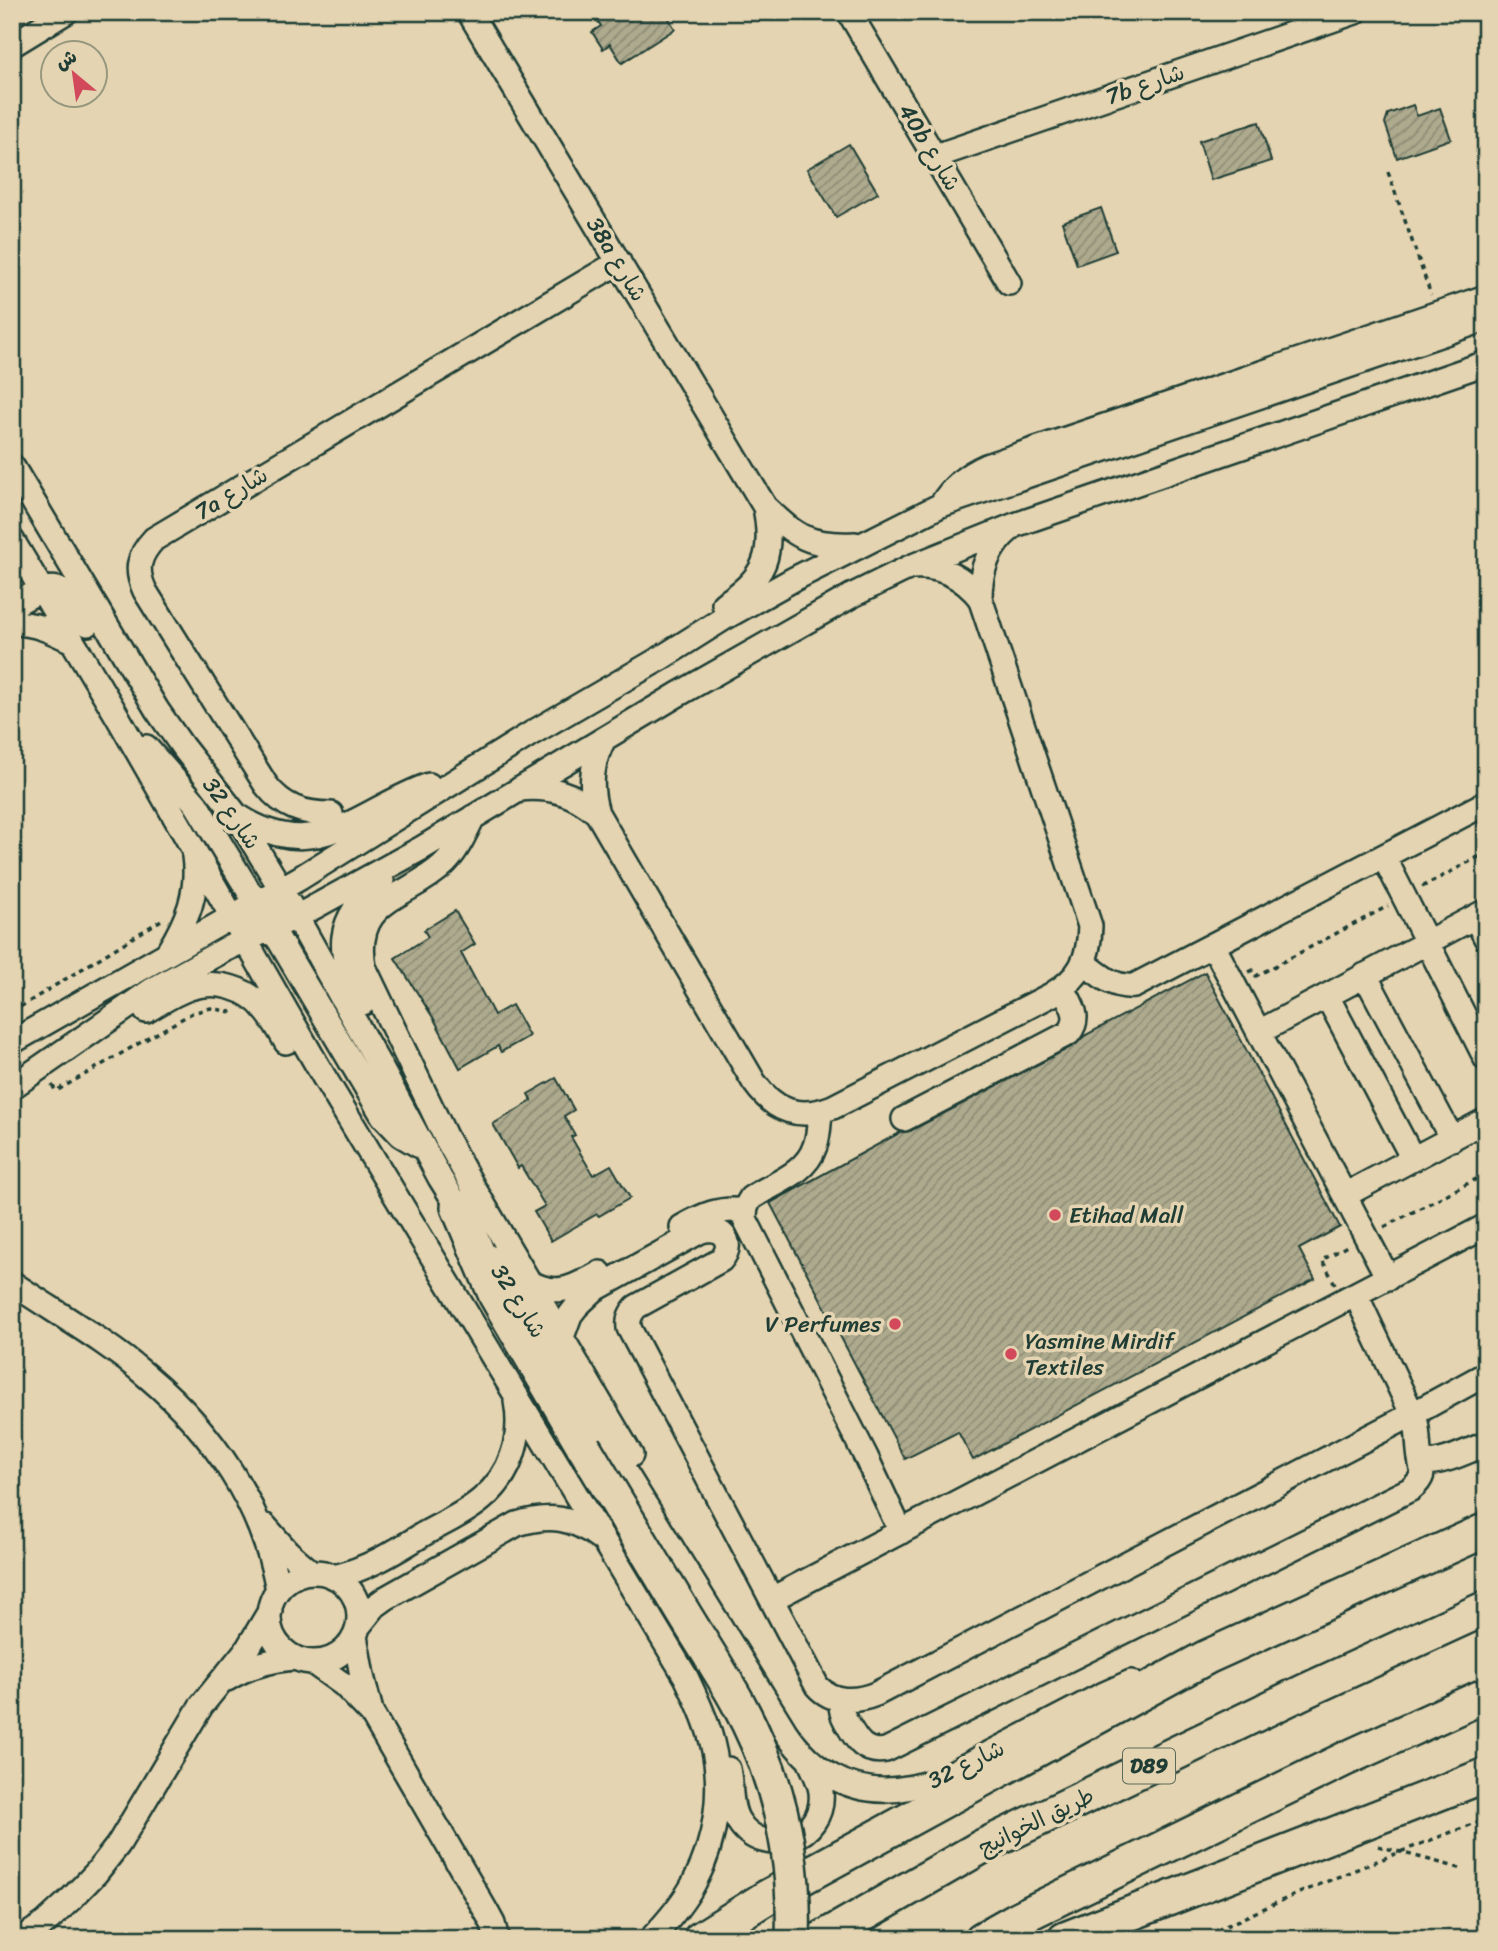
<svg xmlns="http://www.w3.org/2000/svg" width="1498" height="1951" font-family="Sriracha,'Playpen Sans Arabic',sans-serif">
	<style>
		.building { fill: url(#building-hatch); stroke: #1f3d34; stroke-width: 2 }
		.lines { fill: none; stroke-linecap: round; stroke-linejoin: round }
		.minor-casing { stroke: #1f3d34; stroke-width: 28 }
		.highway-casing { stroke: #1f3d34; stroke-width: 38 }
		.path { stroke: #1f3d34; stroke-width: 3.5; stroke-dasharray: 5 5; stroke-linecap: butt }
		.minor { stroke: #e5d4b1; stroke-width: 23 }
		.highway { stroke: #e5d4b1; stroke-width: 33 }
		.highway-bridge-casing { stroke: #1f3d34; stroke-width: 38; stroke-linecap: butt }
		.highway-bridge { stroke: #e5d4b1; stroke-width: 33 }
		.poi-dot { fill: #d1495b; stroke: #e5d4b1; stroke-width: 2.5 }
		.labels { text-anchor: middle; stroke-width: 7; stroke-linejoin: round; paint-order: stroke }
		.shield { fill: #e5d4b1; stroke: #5a6a5a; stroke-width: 2 }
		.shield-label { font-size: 21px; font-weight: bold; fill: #1f3d34 }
		.street-label { font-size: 23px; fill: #1f3d34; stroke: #e5d4b1 }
		.poi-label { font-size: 23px; fill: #1f3d34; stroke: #e5d4b1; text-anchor: start }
	</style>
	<defs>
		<pattern id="building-hatch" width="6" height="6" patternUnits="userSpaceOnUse" patternTransform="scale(1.75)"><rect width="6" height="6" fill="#aeaa8e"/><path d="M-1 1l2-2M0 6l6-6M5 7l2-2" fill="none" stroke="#8d8c75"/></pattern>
	</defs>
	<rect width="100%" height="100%" fill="#e5d4b1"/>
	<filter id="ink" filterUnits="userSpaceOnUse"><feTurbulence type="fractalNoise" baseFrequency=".0143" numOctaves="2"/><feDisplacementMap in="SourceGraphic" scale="14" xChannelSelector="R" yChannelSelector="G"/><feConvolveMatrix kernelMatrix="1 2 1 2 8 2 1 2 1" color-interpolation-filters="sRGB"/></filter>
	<g filter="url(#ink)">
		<path class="building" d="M 592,12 L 665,12 L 675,29 L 622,63 L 610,44 L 603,49 L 592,32 L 601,26 Z
			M 1413,105 L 1417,116 L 1440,108 L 1451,139 L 1397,158 L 1385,123 L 1388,114 Z
			M 1259,122 L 1271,161 L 1211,180 L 1199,141 Z
			M 849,144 L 878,193 L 836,217 L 807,169 Z
			M 1101,208 L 1116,251 L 1077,265 L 1062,222 Z
			M 455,911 L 475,944 L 461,953 L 494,1015 L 512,1005 L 529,1036 L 501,1052 L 498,1046 L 460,1068 L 434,1019 L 395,958 L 428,937 L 424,930 Z
			M 1205,972 L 1340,1227 L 1299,1249 L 1315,1279 L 973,1460 L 958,1432 L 905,1459 L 770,1203 L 901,1132 L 910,1131 L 1075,1045 L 1084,1036 Z
			M 556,1078 L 574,1110 L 564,1116 L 575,1135 L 571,1137 L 593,1175 L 611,1165 L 630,1198 L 599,1216 L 597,1214 L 551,1241 L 534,1212 L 545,1206 L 521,1166 L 518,1168 L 493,1124 L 532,1101 L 528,1094 Z"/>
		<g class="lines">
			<g class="minor-casing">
				<path id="minor" d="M 469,12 L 765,507 C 798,538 809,546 855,544
					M 849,12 L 1009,283
					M 12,45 L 66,12
					M 936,156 L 1355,12
					M 12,466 L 157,710 L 182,746 L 237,816 L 281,889 L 381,1068 L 440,1178 L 465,1218
					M 941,505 C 953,486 966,475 986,466 L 1486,297
					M 12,540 L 116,714 L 324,1077 L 686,1677 C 696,1698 706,1719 712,1742 C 724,1788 716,1842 694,1883 C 683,1904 667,1922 651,1939
					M 913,567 C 941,565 963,577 980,598
					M 724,604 C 766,578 774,554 765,507
					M 12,606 C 56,580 61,580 88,624
					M 12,623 C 35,623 52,631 72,641
					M 604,739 C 591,763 589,786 597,813 L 754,1082 C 775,1112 799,1120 833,1107 L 1051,995 C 1080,978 1089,960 1090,926 L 980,598 C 980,571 988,547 1010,529
					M 146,747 L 196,804 L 250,893 L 258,902 L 271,910
					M 520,789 C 550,786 574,793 597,813
					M 331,814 C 303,814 283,807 266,785 L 145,591 C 135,570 138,556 154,539 L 619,262
					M 238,816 C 317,867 357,811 429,785
					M 473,817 C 465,833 458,850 445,863 C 407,900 352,897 364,967 L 446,1138 L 472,1185 L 631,1455
					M 1384,857 L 1486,1059
					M 1475,917 L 1486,938
					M 258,922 L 270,929 L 279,940 L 383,1116 L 401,1135 L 423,1148
					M 1213,945 L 1388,1278
					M 168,952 C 187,921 199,893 194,856
					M 1084,963 C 1100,975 1113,988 1134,986 L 1486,803
					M 1365,975 L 1452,1139
					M 1327,996 L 1413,1159
					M 363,1003 C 334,951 335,919 382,880
					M 146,1011 C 160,1003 174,993 190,988 C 216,979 248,988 265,1010 C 274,1020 280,1031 286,1042
					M 1259,1032 L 1486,911
					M 12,1042 L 300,878 L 532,733 L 661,658 L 726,617 L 794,579 L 941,505 L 1486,319
					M 12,1087 L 152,990 L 224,950 L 298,916 L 422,848 L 677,695 L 853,595 L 908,568 L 1015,525 L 1486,363
					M 820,1112 C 819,1123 819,1135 815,1146 C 806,1174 774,1183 751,1198 C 746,1205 745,1210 745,1219 L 866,1457 L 901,1532
					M 904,1119 L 1069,1033 C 1082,1017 1071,1004 1063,988
					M 1345,1195 L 1486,1120
					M 682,1227 C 703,1215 720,1207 745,1211
					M 493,1258 L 786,1733 C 826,1790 879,1803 942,1778 L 1102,1695 L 1131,1682
					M 529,1282 C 557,1298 574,1287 600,1273
					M 12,1283 C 58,1314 106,1341 148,1377 C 213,1432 263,1506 278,1590
					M 562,1337 L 570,1315 L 577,1306 L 594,1290 L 699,1232 C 720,1223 737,1242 721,1260 L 636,1307 C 630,1314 628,1319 629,1328 L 817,1686 C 832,1703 856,1702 876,1694 L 1413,1414 L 1486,1374
					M 1422,1463 C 1446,1463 1464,1452 1486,1444
					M 265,1526 L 288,1552 L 311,1572
					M269 1617a45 45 0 1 1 90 0a45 45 0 1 1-90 0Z
					M 334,1577 C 367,1569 393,1553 422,1535 C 441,1524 465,1514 482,1499 C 511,1475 523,1438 516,1401
					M 772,1599 L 1486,1226
					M 358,1627 L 375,1606 L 386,1598 L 517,1524 C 550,1514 573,1517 600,1538
					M 355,1636 L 362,1676 L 371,1711
					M 312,1662 L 344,1685 L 372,1714 L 486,1911 L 493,1924 L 497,1939
					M 227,1679 C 248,1666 270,1660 294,1658
					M 842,1699 C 840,1710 842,1715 848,1725 C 857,1741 865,1754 886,1750 L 1411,1489 C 1429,1474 1420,1469 1419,1451 C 1418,1441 1418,1432 1416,1422 L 1356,1295
					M 728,1769 C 732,1786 729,1808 739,1822 C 764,1861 826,1838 821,1792 C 820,1782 814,1771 810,1762
					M 22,1939 L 45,1923 L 71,1899 L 96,1873 L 118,1845 L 201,1706 L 248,1648 L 270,1611"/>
			</g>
			<g class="highway-casing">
				<path id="highway" d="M 458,1207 L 496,1296 L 584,1447
					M 700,1939 L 767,1897 L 1207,1657 L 1486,1530
					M 821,1939 L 983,1846 L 1305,1691 L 1486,1608
					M 982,1939 L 1019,1918 L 1345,1759 L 1486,1695
					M 1065,1939 L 1486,1775"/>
			</g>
			<path class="path" d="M 1388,172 L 1431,295
				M 1422,887 L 1486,853
				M 1249,972 L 1253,970 L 1256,976 L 1388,906
				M 12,1012 L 163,919
				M 52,1085 L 56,1091 L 192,1013 L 211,1008 L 231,1012 L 232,1008
				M 1384,1227 L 1486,1174
				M 1335,1284 L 1322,1260 L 1349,1245
				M 1378,1846 L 1463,1869
				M 1199,1939 C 1292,1893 1389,1856 1486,1819"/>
			<use href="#minor" class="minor"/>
			<use href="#highway" class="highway"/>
			<g class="highway-bridge-casing">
				<path id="highway-bridge" d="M 584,1447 C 617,1502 650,1557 683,1612 C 701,1642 721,1672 738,1703 C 778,1776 796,1856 793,1939"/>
			</g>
			<use href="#highway-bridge" class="highway-bridge"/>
		</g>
	</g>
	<g class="poi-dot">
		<circle cx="1055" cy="1215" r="7"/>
		<circle cx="895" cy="1324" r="7"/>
		<circle cx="1011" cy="1354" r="7"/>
	</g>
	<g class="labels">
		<rect class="shield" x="1123" y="1748.5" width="52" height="35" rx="5"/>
		<g class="shield-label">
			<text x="1149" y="1773">D89</text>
		</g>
		<g class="street-label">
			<text transform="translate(1145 84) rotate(-19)" y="8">7b شارع</text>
			<text transform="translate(930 147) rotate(59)" y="8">40b شارع</text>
			<text transform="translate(617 259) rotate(59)" y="8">38a شارع</text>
			<text transform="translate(231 493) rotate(-31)" y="8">7a شارع</text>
			<text transform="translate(232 813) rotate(55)" y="8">شارع 32</text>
			<text transform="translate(519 1301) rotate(58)" y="8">شارع 32</text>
			<text transform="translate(966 1764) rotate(-26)" y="8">شارع 32</text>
			<text transform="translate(1036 1821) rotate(-26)" y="8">طريق الخوانيج</text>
		</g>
		<g class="poi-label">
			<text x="1069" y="1223">Etihad Mall</text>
			<text x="881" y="1332" text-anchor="end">V Perfumes</text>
			<text x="1025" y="1349">Yasmine Mirdif<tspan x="1025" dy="26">Textiles</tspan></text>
		</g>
	</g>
	<rect width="1498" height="1951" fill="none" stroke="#e5d4b1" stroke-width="42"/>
	<rect x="21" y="21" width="1456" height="1909" fill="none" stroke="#1f3d34" stroke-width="2.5" filter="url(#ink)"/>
	<g transform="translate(74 74) rotate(331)"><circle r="33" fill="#e5d4b1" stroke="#96987f" stroke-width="2"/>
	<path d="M0-5L12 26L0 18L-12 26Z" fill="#d1495b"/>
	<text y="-10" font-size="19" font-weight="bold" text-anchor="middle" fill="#1f3d34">ش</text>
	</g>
</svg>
